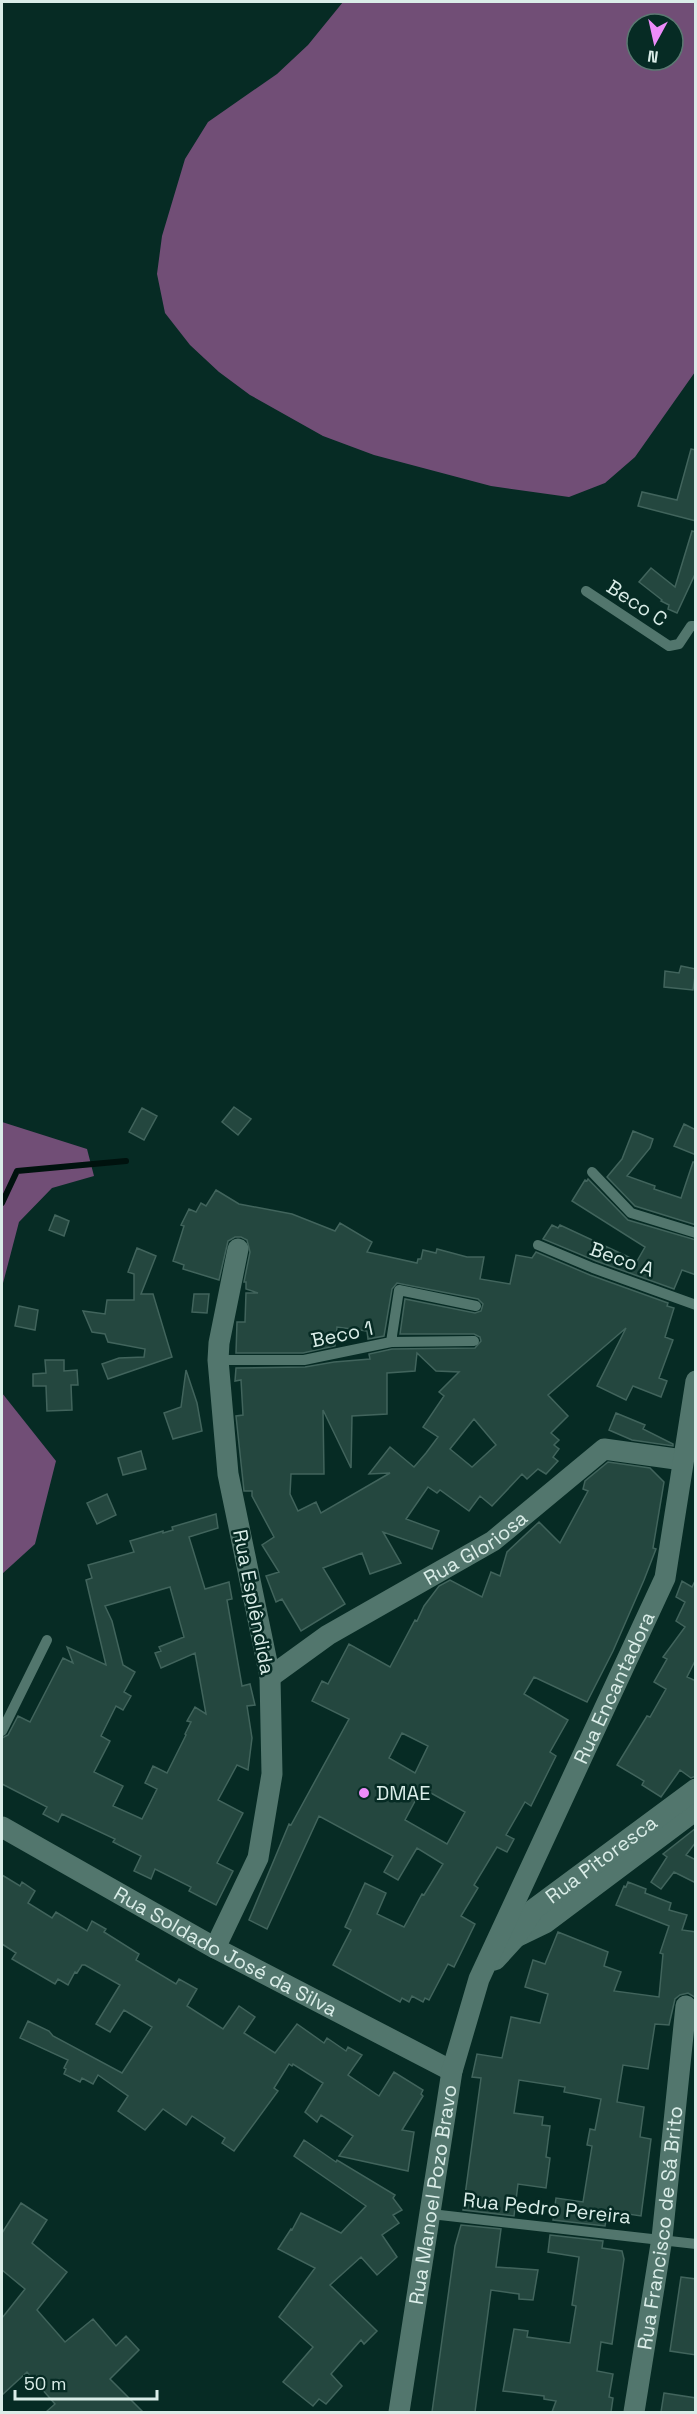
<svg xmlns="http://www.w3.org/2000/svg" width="697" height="2414" font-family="'Space Grotesk',sans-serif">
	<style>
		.forest { fill: #714e76; fill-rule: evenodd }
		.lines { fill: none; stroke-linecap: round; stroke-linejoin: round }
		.stream { stroke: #00120e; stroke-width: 6 }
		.building { fill: #24473f; stroke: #41645c; stroke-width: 1.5; fill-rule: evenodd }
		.service { stroke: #52766d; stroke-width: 10 }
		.minor { stroke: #52766d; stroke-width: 21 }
		.poi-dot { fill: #ed8cfa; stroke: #062b24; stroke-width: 2 }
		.labels { text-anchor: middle; stroke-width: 5; stroke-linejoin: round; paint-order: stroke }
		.street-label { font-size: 20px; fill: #daede8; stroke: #062b24 }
		.poi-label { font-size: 20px; fill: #daede8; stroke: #062b24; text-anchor: start }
	</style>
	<rect width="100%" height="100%" fill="#062b24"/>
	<path class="forest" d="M 343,2 L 695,2 L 695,372 L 635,457 L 605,483 L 569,497 L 491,486 L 374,455 L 323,436 L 250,395 L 219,372 L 190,345 L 165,313 L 157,274 L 162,236 L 185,159 L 208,122 L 277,74 L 308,45 ZM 637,24 L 673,24 L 673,60 L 637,60 Z
		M 2,1122 L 87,1149 L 94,1176 L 52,1188 L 19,1222 L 2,1287 Z
		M 2,1393 L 56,1461 L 35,1544 L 2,1574 Z"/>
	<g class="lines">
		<path class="stream" d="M 2,1203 L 17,1171 L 126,1161"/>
	</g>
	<path class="building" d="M 691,449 L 696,450 L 696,521 L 638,506 L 642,492 L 677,500 Z
		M 692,531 L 696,532 L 696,572 L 677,613 L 668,609 L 669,605 L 661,601 L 662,600 L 639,582 L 651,568 L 675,587 Z
		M 681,966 L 696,969 L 693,990 L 664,987 L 665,971 L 679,973 Z
		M 234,1107 L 251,1119 L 238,1135 L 222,1122 Z
		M 142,1108 L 157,1116 L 144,1140 L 129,1132 Z
		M 684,1124 L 696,1130 L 696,1155 L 674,1146 Z
		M 633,1131 L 653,1139 L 650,1148 L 627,1176 L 655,1186 L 654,1189 L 681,1198 L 693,1162 L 696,1162 L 696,1225 L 635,1206 L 607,1177 L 622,1159 Z
		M 588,1179 L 628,1220 L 696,1240 L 696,1275 L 682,1270 L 674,1289 L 596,1261 L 543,1239 L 552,1225 L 558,1228 L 560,1225 L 637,1261 L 645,1247 L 572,1201 L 585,1180 L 587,1181 Z
		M 216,1190 L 239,1204 L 292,1214 L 335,1231 L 340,1223 L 372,1242 L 367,1252 L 417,1263 L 418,1259 L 421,1259 L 423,1250 L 436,1253 L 437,1249 L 467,1257 L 484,1257 L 480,1279 L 510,1284 L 516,1255 L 532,1258 L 536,1252 L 590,1275 L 668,1303 L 667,1306 L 674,1308 L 665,1337 L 673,1340 L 659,1378 L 667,1381 L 661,1397 L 633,1386 L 626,1400 L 597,1386 L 626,1328 L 548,1395 L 568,1416 L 551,1433 L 559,1440 L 554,1445 L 559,1449 L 553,1457 L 558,1461 L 546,1474 L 538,1469 L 527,1479 L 522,1474 L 492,1506 L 480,1496 L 469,1511 L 440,1490 L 437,1493 L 428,1487 L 406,1519 L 439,1531 L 432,1549 L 383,1532 L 401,1563 L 370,1574 L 362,1553 L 323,1568 L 345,1604 L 301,1631 L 282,1599 L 276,1602 L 266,1576 L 279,1572 L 262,1545 L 274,1537 L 252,1496 L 252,1491 L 244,1491 L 236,1416 L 243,1415 L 241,1380 L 235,1381 L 236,1368 L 305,1367 L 334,1362 L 370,1359 L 369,1354 L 392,1349 L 475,1348 L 481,1341 L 480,1337 L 474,1334 L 400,1334 L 405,1299 L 475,1313 L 481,1311 L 483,1304 L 478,1299 L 397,1283 L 392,1289 L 384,1336 L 368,1339 L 367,1331 L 337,1327 L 335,1346 L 303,1353 L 236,1353 L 237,1322 L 245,1322 L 246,1293 L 258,1293 L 246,1289 L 246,1282 L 244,1282 L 250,1252 L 247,1240 L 241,1237 L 235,1237 L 228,1241 L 219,1280 L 183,1269 L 184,1265 L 173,1261 L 184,1226 L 181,1225 L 189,1209 L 196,1212 L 201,1203 L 206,1206 ZM 417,1353 L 436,1371 L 459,1372 L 439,1392 L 444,1396 L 423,1427 L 438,1437 L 426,1453 L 414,1467 L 390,1447 L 369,1474 L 390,1473 L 321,1513 L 316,1502 L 298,1511 L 290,1494 L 291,1474 L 324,1474 L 323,1410 L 351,1468 L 352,1416 L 387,1414 L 387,1373 L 415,1371 ZM 474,1419 L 496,1445 L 472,1467 L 450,1449 Z
		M 55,1215 L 69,1221 L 64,1236 L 49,1230 Z
		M 137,1248 L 156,1256 L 141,1294 L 153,1294 L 172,1357 L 108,1379 L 102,1364 L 119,1358 L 144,1357 L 145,1349 L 108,1342 L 105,1334 L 92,1332 L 83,1311 L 105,1314 L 107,1300 L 134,1300 L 134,1274 L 128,1272 Z
		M 194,1294 L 209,1294 L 207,1313 L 192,1312 Z
		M 19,1306 L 38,1310 L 35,1330 L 15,1326 Z
		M 45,1360 L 64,1360 L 64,1371 L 77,1370 L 78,1385 L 71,1385 L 72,1410 L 47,1411 L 46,1386 L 33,1386 L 33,1374 L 46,1373 Z
		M 186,1370 L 197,1403 L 202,1431 L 173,1439 L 164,1413 L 181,1407 Z
		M 616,1413 L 645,1425 L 643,1429 L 673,1444 L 673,1446 L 632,1440 L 609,1430 Z
		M 141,1451 L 146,1469 L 123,1475 L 118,1458 Z
		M 608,1462 L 650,1468 L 664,1482 L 653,1548 L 656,1549 L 644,1580 L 613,1651 L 587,1702 L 534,1677 L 524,1694 L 568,1720 L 550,1752 L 556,1756 L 531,1806 L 525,1802 L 506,1835 L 514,1839 L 507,1852 L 497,1847 L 474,1885 L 478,1888 L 461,1916 L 475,1924 L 454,1967 L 448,1964 L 429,2000 L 425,1998 L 423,2002 L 412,1996 L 409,2002 L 402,1998 L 400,2002 L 333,1965 L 351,1930 L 345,1927 L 365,1883 L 386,1893 L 377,1914 L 404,1927 L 422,1894 L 424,1895 L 443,1864 L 417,1848 L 398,1880 L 384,1872 L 393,1856 L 319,1816 L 267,1929 L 249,1920 L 289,1824 L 291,1825 L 349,1719 L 312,1701 L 322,1681 L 328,1684 L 349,1644 L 390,1667 L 415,1620 L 417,1621 L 424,1606 L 439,1586 L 450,1580 L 482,1597 L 491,1572 L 500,1576 L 507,1552 L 539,1522 L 560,1543 L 588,1491 L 583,1489 L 585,1481 ZM 402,1733 L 428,1746 L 415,1773 L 389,1758 ZM 422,1788 L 465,1812 L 447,1844 L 405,1820 Z
		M 107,1494 L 116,1515 L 97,1524 L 87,1503 Z
		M 216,1514 L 218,1528 L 189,1537 L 205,1589 L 229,1582 L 232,1599 L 227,1600 L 242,1686 L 250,1684 L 255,1705 L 247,1706 L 252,1738 L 248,1770 L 237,1765 L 218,1800 L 243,1813 L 217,1863 L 233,1871 L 216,1905 L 189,1891 L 191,1887 L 155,1869 L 151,1879 L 134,1871 L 141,1856 L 113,1842 L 115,1839 L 62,1814 L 58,1822 L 43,1814 L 47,1807 L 2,1784 L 2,1738 L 8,1735 L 18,1716 L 30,1722 L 63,1658 L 73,1663 L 67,1647 L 106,1665 L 86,1580 L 92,1578 L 88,1565 L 134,1552 L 130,1541 L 163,1531 L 163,1533 L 173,1530 L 172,1527 ZM 170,1587 L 184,1637 L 159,1647 L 161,1651 L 155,1653 L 161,1668 L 195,1653 L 206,1714 L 195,1707 L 187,1721 L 191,1722 L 185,1734 L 186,1735 L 167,1773 L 153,1766 L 145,1783 L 157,1789 L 142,1819 L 113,1806 L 123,1786 L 94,1772 L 110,1741 L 101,1736 L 116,1706 L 123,1710 L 131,1696 L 124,1692 L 135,1672 L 123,1665 L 112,1621 L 105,1606 Z
		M 696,1579 L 696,1659 L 687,1677 L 696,1681 L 696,1776 L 691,1778 L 680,1770 L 661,1797 L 642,1785 L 644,1781 L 617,1765 L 647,1716 L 650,1717 L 666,1689 L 654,1682 L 667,1659 L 663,1657 L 685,1627 L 676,1621 L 685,1602 L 676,1597 L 682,1581 L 692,1587 Z
		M 696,1828 L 696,1842 L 686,1855 L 696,1860 L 696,1883 L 674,1872 L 661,1889 L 651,1882 L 667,1857 L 663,1854 Z
		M 2,1875 L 20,1886 L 22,1882 L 35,1891 L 28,1903 L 52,1918 L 56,1912 L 87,1931 L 92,1921 L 106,1929 L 104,1932 L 139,1954 L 136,1960 L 176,1984 L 179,1979 L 197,1989 L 187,2006 L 223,2029 L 239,2006 L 255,2017 L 244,2033 L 275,2053 L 297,2024 L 324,2043 L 327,2038 L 346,2051 L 348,2047 L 362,2055 L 348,2075 L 379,2096 L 394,2072 L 423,2090 L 421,2094 L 423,2096 L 402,2130 L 414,2132 L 408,2171 L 339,2156 L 353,2136 L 321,2115 L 317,2122 L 305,2112 L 323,2083 L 293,2064 L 292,2066 L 289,2064 L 274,2088 L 278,2091 L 234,2151 L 222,2143 L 225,2138 L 192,2116 L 186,2125 L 163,2109 L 145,2130 L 118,2111 L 128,2096 L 98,2075 L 93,2084 L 82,2078 L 80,2082 L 64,2074 L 66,2069 L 64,2068 L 68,2060 L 20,2038 L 28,2021 L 49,2031 L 53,2036 L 122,2073 L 152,2027 L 124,2010 L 110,2032 L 96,2024 L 120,1985 L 85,1965 L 82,1965 L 77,1973 L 75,1972 L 68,1985 L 58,1979 L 55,1984 L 12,1959 L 16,1953 L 2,1944 Z
		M 628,1882 L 646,1889 L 645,1893 L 671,1903 L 669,1910 L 687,1915 L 682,1930 L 696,1932 L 696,1998 L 688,1993 L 680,1995 L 675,1999 L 669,2025 L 655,2024 L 648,2069 L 623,2065 L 617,2102 L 644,2107 L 640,2137 L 651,2139 L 641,2216 L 608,2211 L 605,2226 L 553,2220 L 556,2198 L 583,2202 L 592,2146 L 587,2145 L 590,2129 L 595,2130 L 601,2099 L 564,2092 L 565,2087 L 519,2080 L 514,2113 L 543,2117 L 542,2125 L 550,2126 L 546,2157 L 550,2158 L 546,2188 L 518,2184 L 514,2216 L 463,2210 L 481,2078 L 472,2077 L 477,2054 L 502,2058 L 511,2017 L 540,2023 L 548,1994 L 525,1987 L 533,1960 L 545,1964 L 558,1932 L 608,1952 L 604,1966 L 621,1972 L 614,1991 L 659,1997 L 663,1954 L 660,1953 L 669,1926 L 616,1905 L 624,1886 L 626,1887 Z
		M 304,2140 L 336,2162 L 337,2160 L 395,2195 L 393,2198 L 402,2210 L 393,2215 L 399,2223 L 382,2235 L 397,2257 L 377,2275 L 361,2257 L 330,2285 L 377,2331 L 364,2344 L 361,2340 L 331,2374 L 342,2386 L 326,2404 L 319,2399 L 313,2406 L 283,2382 L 313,2347 L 279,2317 L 315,2268 L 278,2249 L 291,2229 L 292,2230 L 301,2213 L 341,2233 L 366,2206 L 294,2156 Z
		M 21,2203 L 47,2220 L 32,2243 L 67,2272 L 37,2310 L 65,2342 L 93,2319 L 116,2346 L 126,2336 L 139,2350 L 110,2379 L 143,2412 L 46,2412 L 55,2404 L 27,2372 L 2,2395 L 2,2318 L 25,2289 L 2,2270 L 2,2233 Z
		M 461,2225 L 501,2229 L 496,2267 L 538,2270 L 533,2300 L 519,2299 L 519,2294 L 491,2290 L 475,2412 L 432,2412 L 455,2246 Z
		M 550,2235 L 603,2241 L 602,2248 L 622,2251 L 624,2259 L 612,2344 L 601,2342 L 597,2371 L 613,2374 L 609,2397 L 613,2398 L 611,2412 L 552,2412 L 556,2401 L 544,2399 L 544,2396 L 503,2391 L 514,2329 L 528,2331 L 527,2337 L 570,2343 L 576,2306 L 572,2305 L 579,2257 L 548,2252 Z
		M 681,2277 L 696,2279 L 696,2355 L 670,2351 Z
		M 664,2393 L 696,2398 L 696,2412 L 661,2412 Z"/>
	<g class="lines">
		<path class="service" d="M 586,591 L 669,646 L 679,644 L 691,626 L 696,626
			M 592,1172 L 631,1213 L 696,1233
			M 538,1245 L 593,1268 L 696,1305
			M 391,1342 L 399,1290 L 476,1306
			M 218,1360 L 304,1360 L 391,1342 L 474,1341
			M 2,1731 L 47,1640
			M 431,2214 L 696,2244"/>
		<g class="minor">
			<path id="s1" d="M 270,1677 L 328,1635 L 493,1541 L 604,1449 L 683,1460"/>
			<path id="s2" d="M 2,1827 L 215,1948 L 452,2071"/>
			<path d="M 516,1937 L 545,1923 L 696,1810"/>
			<path d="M 215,1948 L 258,1858 L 272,1774 L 270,1677 L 228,1474 L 218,1360 L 219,1343 L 238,1249"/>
			<path id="s3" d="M 495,1960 L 516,1937 L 534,1909 L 696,1789"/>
			<path id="s4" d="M 399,2412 L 452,2071 L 479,1979 L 665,1578 L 696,1381"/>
			<path id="s5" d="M 634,2412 L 662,2238 L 686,2006"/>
		</g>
	</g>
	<circle class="poi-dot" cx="364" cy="1793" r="6"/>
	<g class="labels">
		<g class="street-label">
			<text transform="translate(637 603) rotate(33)" y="7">Beco C</text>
			<text transform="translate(622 1259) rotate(20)" y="7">Beco A</text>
			<text transform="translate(342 1334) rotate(-12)" y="7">Beco 1</text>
			<text dy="7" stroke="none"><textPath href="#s1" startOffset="243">Rua Gloriosa</textPath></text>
			<text transform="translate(254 1602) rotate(79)" y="7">Rua Esplêndida</text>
			<text dy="7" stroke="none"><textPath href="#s4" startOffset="762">Rua Encantadora</textPath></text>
			<text dy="7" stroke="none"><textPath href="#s3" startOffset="148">Rua Pitoresca</textPath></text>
			<text dy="7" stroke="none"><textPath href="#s2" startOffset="256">Rua Soldado José da Silva</textPath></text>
			<text dy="7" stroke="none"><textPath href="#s4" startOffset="220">Rua Manoel Pozo Bravo</textPath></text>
			<text transform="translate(547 2208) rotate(6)" y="7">Rua Pedro Pereira</text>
			<text dy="7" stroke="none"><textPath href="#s5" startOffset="186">Rua Francisco de Sá Brito</textPath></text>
		</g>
		<g class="poi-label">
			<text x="376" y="1800">DMAE</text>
		</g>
	</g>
	<rect width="697" height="2414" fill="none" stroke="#daede8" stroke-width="6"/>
	<g transform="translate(655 42) rotate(188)"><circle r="28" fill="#062b24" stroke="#5b7972" stroke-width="1.5"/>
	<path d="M0-4.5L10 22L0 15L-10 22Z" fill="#ed8cfa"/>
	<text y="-9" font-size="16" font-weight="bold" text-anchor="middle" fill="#daede8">N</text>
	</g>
	<path d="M15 2390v9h142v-9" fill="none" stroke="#daede8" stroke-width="3"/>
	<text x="24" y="2390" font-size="18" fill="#daede8" stroke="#062b24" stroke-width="4.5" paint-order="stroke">50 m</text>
</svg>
